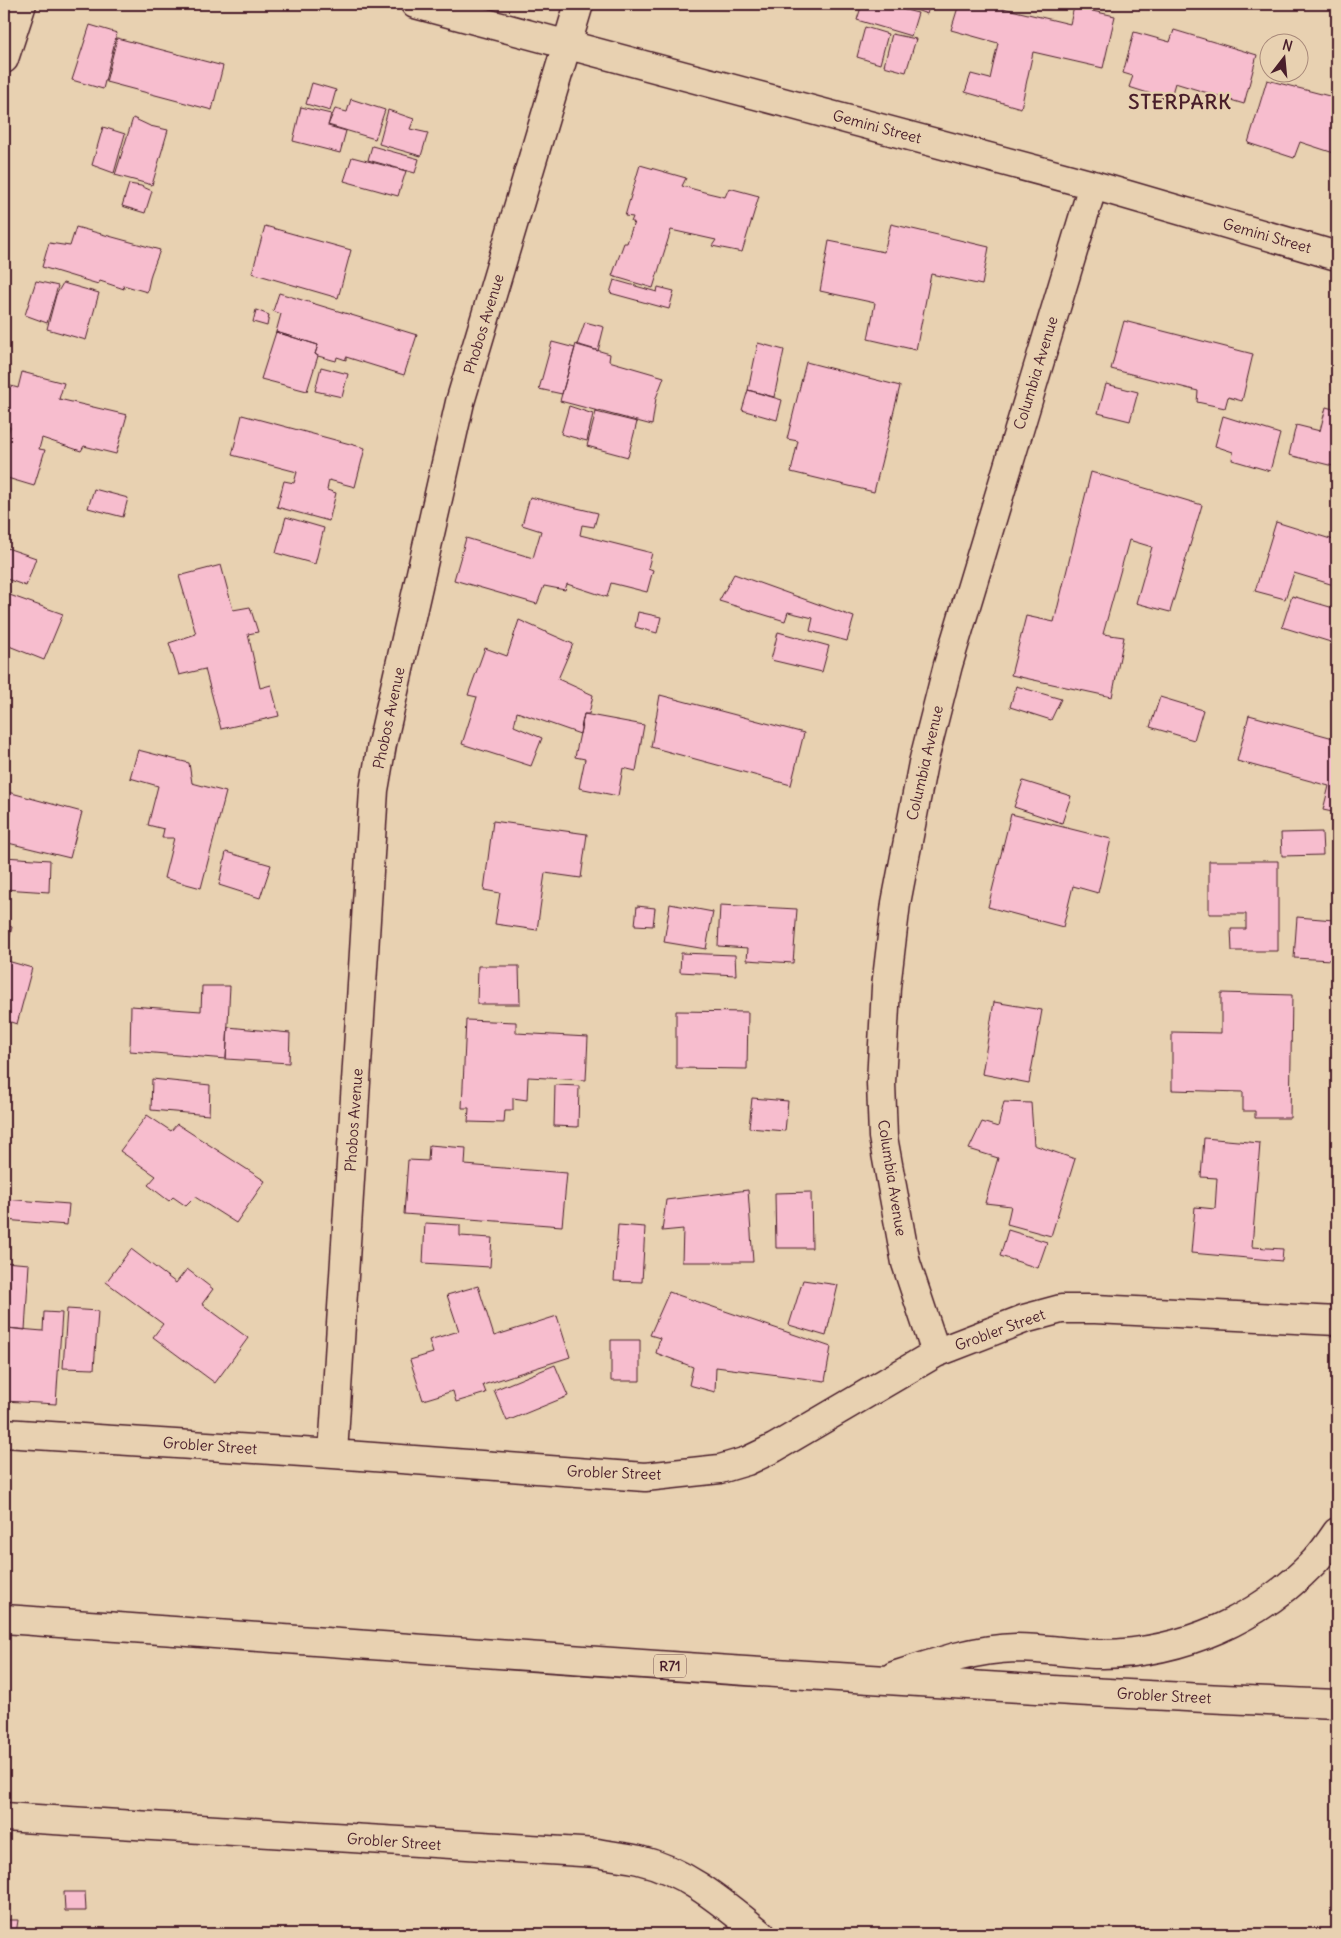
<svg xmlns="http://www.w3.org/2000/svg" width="1341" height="1938" font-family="Delius,sans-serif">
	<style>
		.building { fill: #f7bdce; stroke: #4a1f2b }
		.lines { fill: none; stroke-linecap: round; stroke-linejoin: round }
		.minor-casing { stroke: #4a1f2b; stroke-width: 31 }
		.major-casing { stroke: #4a1f2b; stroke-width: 31 }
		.minor { stroke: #e8d1b1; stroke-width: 28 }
		.major { stroke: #e8d1b1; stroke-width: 28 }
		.labels { text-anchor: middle; stroke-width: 4.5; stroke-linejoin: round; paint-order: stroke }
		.shield { fill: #e8d1b1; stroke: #795453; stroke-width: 1 }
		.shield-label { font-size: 14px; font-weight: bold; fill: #4a1f2b }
		.street-label { font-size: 15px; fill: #4a1f2b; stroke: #e8d1b1 }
		.district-label { font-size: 20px; font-weight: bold; letter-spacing: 1px; fill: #4a1f2b; stroke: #e8d1b1 }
	</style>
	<rect width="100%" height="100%" fill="#e8d1b1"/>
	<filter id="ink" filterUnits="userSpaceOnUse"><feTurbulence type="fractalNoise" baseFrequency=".02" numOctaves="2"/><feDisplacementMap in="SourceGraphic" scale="10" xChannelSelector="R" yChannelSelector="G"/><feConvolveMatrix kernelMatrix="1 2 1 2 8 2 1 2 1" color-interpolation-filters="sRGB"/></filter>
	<g filter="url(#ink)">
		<path class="building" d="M 862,4 L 902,4 L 901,9 L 918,13 L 911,36 L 857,20 Z
			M 906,4 L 930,4 L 927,14 L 905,6 Z
			M 959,4 L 986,4 L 1070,24 L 1074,7 L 1115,16 L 1103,68 L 1033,52 L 1021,108 L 965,92 L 971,74 L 990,79 L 998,43 L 951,30 Z
			M 90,25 L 117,33 L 103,89 L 72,80 Z
			M 865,27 L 888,34 L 880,64 L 857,57 Z
			M 1174,30 L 1257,55 L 1244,104 L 1175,83 L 1170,100 L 1129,87 L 1133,76 L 1123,73 L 1134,32 L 1170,42 Z
			M 892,34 L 916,39 L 906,72 L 884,66 Z
			M 117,38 L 223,66 L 212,110 L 106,82 Z
			M 1267,80 L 1337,98 L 1337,154 L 1300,142 L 1294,158 L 1248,143 Z
			M 312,83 L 336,90 L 330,111 L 306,104 Z
			M 351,99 L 385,110 L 375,139 L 328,125 L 335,109 L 347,112 Z
			M 301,107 L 331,114 L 328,126 L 346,131 L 340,153 L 293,141 Z
			M 388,110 L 414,119 L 410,129 L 428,133 L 421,156 L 379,144 Z
			M 133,118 L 150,126 L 168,130 L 152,185 L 115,175 Z
			M 103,127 L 125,134 L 114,173 L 92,165 Z
			M 372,146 L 419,159 L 415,173 L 368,160 Z
			M 352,157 L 406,171 L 398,196 L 344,181 Z
			M 640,165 L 686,178 L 682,186 L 704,192 L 725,197 L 729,188 L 759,196 L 742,252 L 712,246 L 716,240 L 671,230 L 653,288 L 612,276 L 624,243 L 627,243 L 634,222 L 631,222 L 633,217 L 625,216 Z
			M 129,184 L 141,186 L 152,191 L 145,213 L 122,206 Z
			M 891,224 L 989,247 L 982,285 L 931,274 L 916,350 L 868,339 L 875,303 L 820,291 L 829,241 L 884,252 Z
			M 265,226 L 351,250 L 338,298 L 252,273 Z
			M 76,227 L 160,250 L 151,274 L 147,292 L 123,285 L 124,289 L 100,281 L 98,284 L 42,267 L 49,243 L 70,246 Z
			M 614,280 L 657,292 L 658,287 L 674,291 L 669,309 L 610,293 Z
			M 36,281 L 58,286 L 47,323 L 25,315 Z
			M 63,283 L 99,293 L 86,340 L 47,329 L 56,295 Z
			M 279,293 L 417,335 L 404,375 L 346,357 L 346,360 L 337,357 L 336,361 L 318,356 L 315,354 L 318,345 L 276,332 L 281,314 L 273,311 Z
			M 256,310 L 269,315 L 267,326 L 253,322 Z
			M 1124,321 L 1253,354 L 1242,401 L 1228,397 L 1225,408 L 1197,402 L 1198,391 L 1111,369 Z
			M 585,322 L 604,327 L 598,351 L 577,345 Z
			M 276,332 L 318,345 L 315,354 L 318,356 L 307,391 L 261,379 Z
			M 552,342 L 575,348 L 562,394 L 539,389 Z
			M 758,343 L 784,350 L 774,397 L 748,390 Z
			M 576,344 L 610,354 L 609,361 L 664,377 L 656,398 L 652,425 L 560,401 Z
			M 806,362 L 900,386 L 874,492 L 791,472 L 798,441 L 787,439 Z
			M 321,367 L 348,374 L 342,397 L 315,391 Z
			M 22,372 L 64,383 L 59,399 L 127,415 L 116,454 L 84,446 L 81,451 L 42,438 L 39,449 L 45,450 L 34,486 L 4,477 L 4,449 L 10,427 L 4,426 L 4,384 L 18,388 Z
			M 1106,384 L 1138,392 L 1130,421 L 1098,413 Z
			M 748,390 L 782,400 L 777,420 L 742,410 Z
			M 569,406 L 593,414 L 587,441 L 561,434 Z
			M 1326,407 L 1337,410 L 1337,467 L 1289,455 L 1296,425 L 1320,431 Z
			M 596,412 L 637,422 L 628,457 L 587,446 Z
			M 242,415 L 365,448 L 355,487 L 329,480 L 327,490 L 336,493 L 329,521 L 277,507 L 284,481 L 294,483 L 297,472 L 232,455 Z
			M 1223,416 L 1280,434 L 1270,471 L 1232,460 L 1233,452 L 1215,446 Z
			M 1091,472 L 1202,505 L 1170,612 L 1136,603 L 1152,547 L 1129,540 L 1103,634 L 1124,637 L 1112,697 L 1011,675 L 1026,616 L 1054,622 Z
			M 94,489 L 128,498 L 123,517 L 88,508 Z
			M 530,497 L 598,513 L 594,527 L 582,525 L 580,535 L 652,553 L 648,568 L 653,570 L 647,592 L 611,583 L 607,597 L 567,584 L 565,590 L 544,586 L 537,604 L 454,580 L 466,538 L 533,558 L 541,531 L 522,525 Z
			M 286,517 L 324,528 L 315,564 L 276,553 Z
			M 1276,522 L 1337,541 L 1337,586 L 1294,573 L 1285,599 L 1255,591 Z
			M 4,547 L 36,558 L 26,586 L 4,578 Z
			M 221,565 L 233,610 L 250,607 L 258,632 L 248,634 L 260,688 L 271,685 L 279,716 L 221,729 L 205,669 L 179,675 L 169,643 L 196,634 L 179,576 Z
			M 734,574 L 854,617 L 847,641 L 810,631 L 813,618 L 788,612 L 785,621 L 719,601 Z
			M 4,593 L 63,614 L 44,660 L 4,644 Z
			M 1292,596 L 1337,609 L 1337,644 L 1282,627 Z
			M 638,612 L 661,617 L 657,633 L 635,627 Z
			M 519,620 L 573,644 L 558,679 L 593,695 L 589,714 L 584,714 L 580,734 L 517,712 L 514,726 L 542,738 L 531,766 L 462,744 L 477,697 L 468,695 L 485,648 L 507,656 Z
			M 778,632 L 829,646 L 822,672 L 771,660 Z
			M 1016,686 L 1061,699 L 1051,720 L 1010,707 Z
			M 660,695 L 804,733 L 791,785 L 651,747 Z
			M 1160,697 L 1203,710 L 1194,740 L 1150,727 Z
			M 584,714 L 644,725 L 636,771 L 623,768 L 618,796 L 579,788 L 585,759 L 575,757 Z
			M 1249,715 L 1337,739 L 1337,813 L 1323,810 L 1329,786 L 1237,761 Z
			M 138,750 L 189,763 L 192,783 L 226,792 L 201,888 L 164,878 L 174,838 L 162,838 L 164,829 L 148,825 L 158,786 L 130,778 Z
			M 1023,781 L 1071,796 L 1062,823 L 1014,807 Z
			M 4,791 L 82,812 L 70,858 L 4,842 Z
			M 1011,814 L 1111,839 L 1098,893 L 1073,886 L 1063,927 L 988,907 Z
			M 493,821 L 587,834 L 581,878 L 545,873 L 537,930 L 495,924 L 500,893 L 484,890 Z
			M 1322,832 L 1323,855 L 1282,856 L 1281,833 Z
			M 226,852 L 271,865 L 260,898 L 219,885 Z
			M 4,857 L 50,860 L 49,892 L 4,889 Z
			M 1209,861 L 1278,861 L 1278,951 L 1232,951 L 1231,929 L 1246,929 L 1246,914 L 1209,914 Z
			M 670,904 L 713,912 L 706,949 L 664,942 Z
			M 720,905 L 797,909 L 793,963 L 747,960 L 748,948 L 718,946 Z
			M 637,906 L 655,908 L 653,926 L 635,925 Z
			M 1297,917 L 1334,920 L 1332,960 L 1294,958 Z
			M 4,925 L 12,927 L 4,959 Z
			M 681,953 L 735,955 L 736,975 L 680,972 Z
			M 4,960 L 32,968 L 17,1024 L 4,1020 Z
			M 478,966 L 519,966 L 520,1004 L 477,1004 Z
			M 202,986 L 230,986 L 226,1059 L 130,1051 L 131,1006 L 201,1011 Z
			M 1221,993 L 1292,995 L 1290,1118 L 1255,1118 L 1255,1111 L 1243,1111 L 1243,1092 L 1172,1090 L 1172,1032 L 1221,1033 Z
			M 994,1002 L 1042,1010 L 1029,1083 L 982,1074 Z
			M 676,1011 L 748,1012 L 747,1069 L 676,1068 Z
			M 466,1020 L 516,1022 L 516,1033 L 588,1037 L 586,1080 L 528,1077 L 527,1100 L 513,1098 L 513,1110 L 505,1110 L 504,1123 L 468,1122 L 469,1108 L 462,1108 Z
			M 228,1027 L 290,1033 L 289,1063 L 226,1059 Z
			M 152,1079 L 210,1085 L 209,1115 L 151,1110 Z
			M 555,1085 L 579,1086 L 578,1127 L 554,1126 Z
			M 752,1098 L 788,1101 L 785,1131 L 749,1128 Z
			M 1004,1102 L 1031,1103 L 1034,1145 L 1075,1159 L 1051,1236 L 1007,1224 L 1011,1206 L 985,1203 L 998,1158 L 969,1149 L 982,1122 L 998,1127 Z
			M 147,1115 L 171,1131 L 177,1124 L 265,1181 L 236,1223 L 195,1197 L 186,1206 L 173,1197 L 169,1201 L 148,1185 L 156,1176 L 120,1151 Z
			M 1204,1138 L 1260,1143 L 1252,1247 L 1283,1249 L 1282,1261 L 1191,1253 L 1195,1207 L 1215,1209 L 1217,1178 L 1201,1177 Z
			M 429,1145 L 466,1148 L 465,1165 L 567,1173 L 562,1226 L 404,1214 L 408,1160 L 428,1161 Z
			M 748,1190 L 753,1262 L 682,1262 L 683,1229 L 662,1231 L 666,1200 Z
			M 811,1192 L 812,1248 L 776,1248 L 775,1193 Z
			M 4,1199 L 69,1204 L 67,1225 L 4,1220 Z
			M 425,1223 L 460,1225 L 460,1236 L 492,1238 L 490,1267 L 423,1263 Z
			M 618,1225 L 645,1227 L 642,1282 L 614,1281 Z
			M 1008,1230 L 1047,1242 L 1038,1268 L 1000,1256 Z
			M 131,1249 L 176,1283 L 187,1269 L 213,1289 L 202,1304 L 248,1338 L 215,1383 L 153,1337 L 163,1324 L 106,1282 Z
			M 4,1262 L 29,1264 L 25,1330 L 7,1328 L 6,1355 L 4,1354 Z
			M 803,1280 L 838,1285 L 826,1336 L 789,1325 Z
			M 478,1286 L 494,1336 L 557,1316 L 570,1357 L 483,1385 L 486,1393 L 456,1402 L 453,1391 L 423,1400 L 410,1360 L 433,1353 L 429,1340 L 459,1331 L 447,1295 Z
			M 669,1292 L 831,1347 L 825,1381 L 716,1367 L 715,1392 L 689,1385 L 693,1367 L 656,1353 L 660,1338 L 650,1335 Z
			M 67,1309 L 98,1311 L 94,1369 L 63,1368 Z
			M 44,1312 L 62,1313 L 56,1404 L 4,1401 L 4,1354 L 6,1355 L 7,1328 L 43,1331 Z
			M 611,1340 L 640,1340 L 640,1381 L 611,1381 Z
			M 555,1365 L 568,1396 L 507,1421 L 494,1390 Z
			M 64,1892 L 85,1892 L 86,1911 L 65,1911 Z
			M 8,1920 L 18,1920 L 16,1934 L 7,1933 Z"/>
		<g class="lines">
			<g class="minor-casing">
				<path id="minor" d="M 415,4 L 1093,185 L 1337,256
					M 4,59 L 22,4
					M 936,1353 L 906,1263 L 883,1137 L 881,1083 L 886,987 L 896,903 L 923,763 L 948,665 L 1093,185
					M 4,1433 L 333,1454 L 645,1477 L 720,1469 L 747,1461 L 774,1448 L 936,1353 L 1024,1319 L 1061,1309 L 1095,1309 L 1337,1321
					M 333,1454 L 374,790 L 382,744 L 460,402 L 579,4
					M 4,1817 L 597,1853 C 611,1856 626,1857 639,1860 C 687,1871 725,1905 761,1934"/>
			</g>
			<g class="major-casing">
				<path id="major" d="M 4,1619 C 448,1650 892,1685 1337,1704
					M 894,1676 C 934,1663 974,1649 1016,1648 C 1045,1648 1074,1654 1103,1654 C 1183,1653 1259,1619 1314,1562 C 1323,1553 1330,1542 1337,1532"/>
			</g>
			<use href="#minor" class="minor"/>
			<use href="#major" class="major"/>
		</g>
	</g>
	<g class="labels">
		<rect class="shield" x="654" y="1654.5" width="32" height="23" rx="4"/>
		<g class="shield-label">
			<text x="670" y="1671">R71</text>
		</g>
		<g class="street-label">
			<text transform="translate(877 127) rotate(15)" y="5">Gemini Street</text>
			<text transform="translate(1267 236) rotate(16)" y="5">Gemini Street</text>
			<text transform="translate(484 324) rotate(-73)" y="5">Phobos Avenue</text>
			<text transform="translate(1036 373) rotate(-73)" y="5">Columbia Avenue</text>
			<text transform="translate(389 718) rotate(-78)" y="5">Phobos Avenue</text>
			<text transform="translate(925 763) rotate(-77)" y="5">Columbia Avenue</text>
			<text transform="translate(354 1120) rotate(-86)" y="5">Phobos Avenue</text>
			<text transform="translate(892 1178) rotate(81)" y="5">Columbia Avenue</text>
			<text transform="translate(1000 1330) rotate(-20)" y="5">Grobler Street</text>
			<text transform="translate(210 1446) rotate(4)" y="5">Grobler Street</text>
			<text transform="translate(614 1473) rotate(2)" y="5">Grobler Street</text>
			<text transform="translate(1164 1696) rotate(3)" y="5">Grobler Street</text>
			<text transform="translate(394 1842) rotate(4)" y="5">Grobler Street</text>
		</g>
		<g class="district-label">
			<text x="1180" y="109">STERPARK</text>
		</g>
	</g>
	<rect width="1341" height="1938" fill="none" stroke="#e8d1b1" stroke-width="20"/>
	<rect x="10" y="10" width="1321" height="1918" fill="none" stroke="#4a1f2b" stroke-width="2" filter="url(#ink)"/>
	<g transform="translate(1284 58) rotate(16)"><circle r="24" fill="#e8d1b1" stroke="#a98a7b"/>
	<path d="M0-4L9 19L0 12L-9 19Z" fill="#4a1f2b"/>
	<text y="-8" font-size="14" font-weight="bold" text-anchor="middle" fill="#4a1f2b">N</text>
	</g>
</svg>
